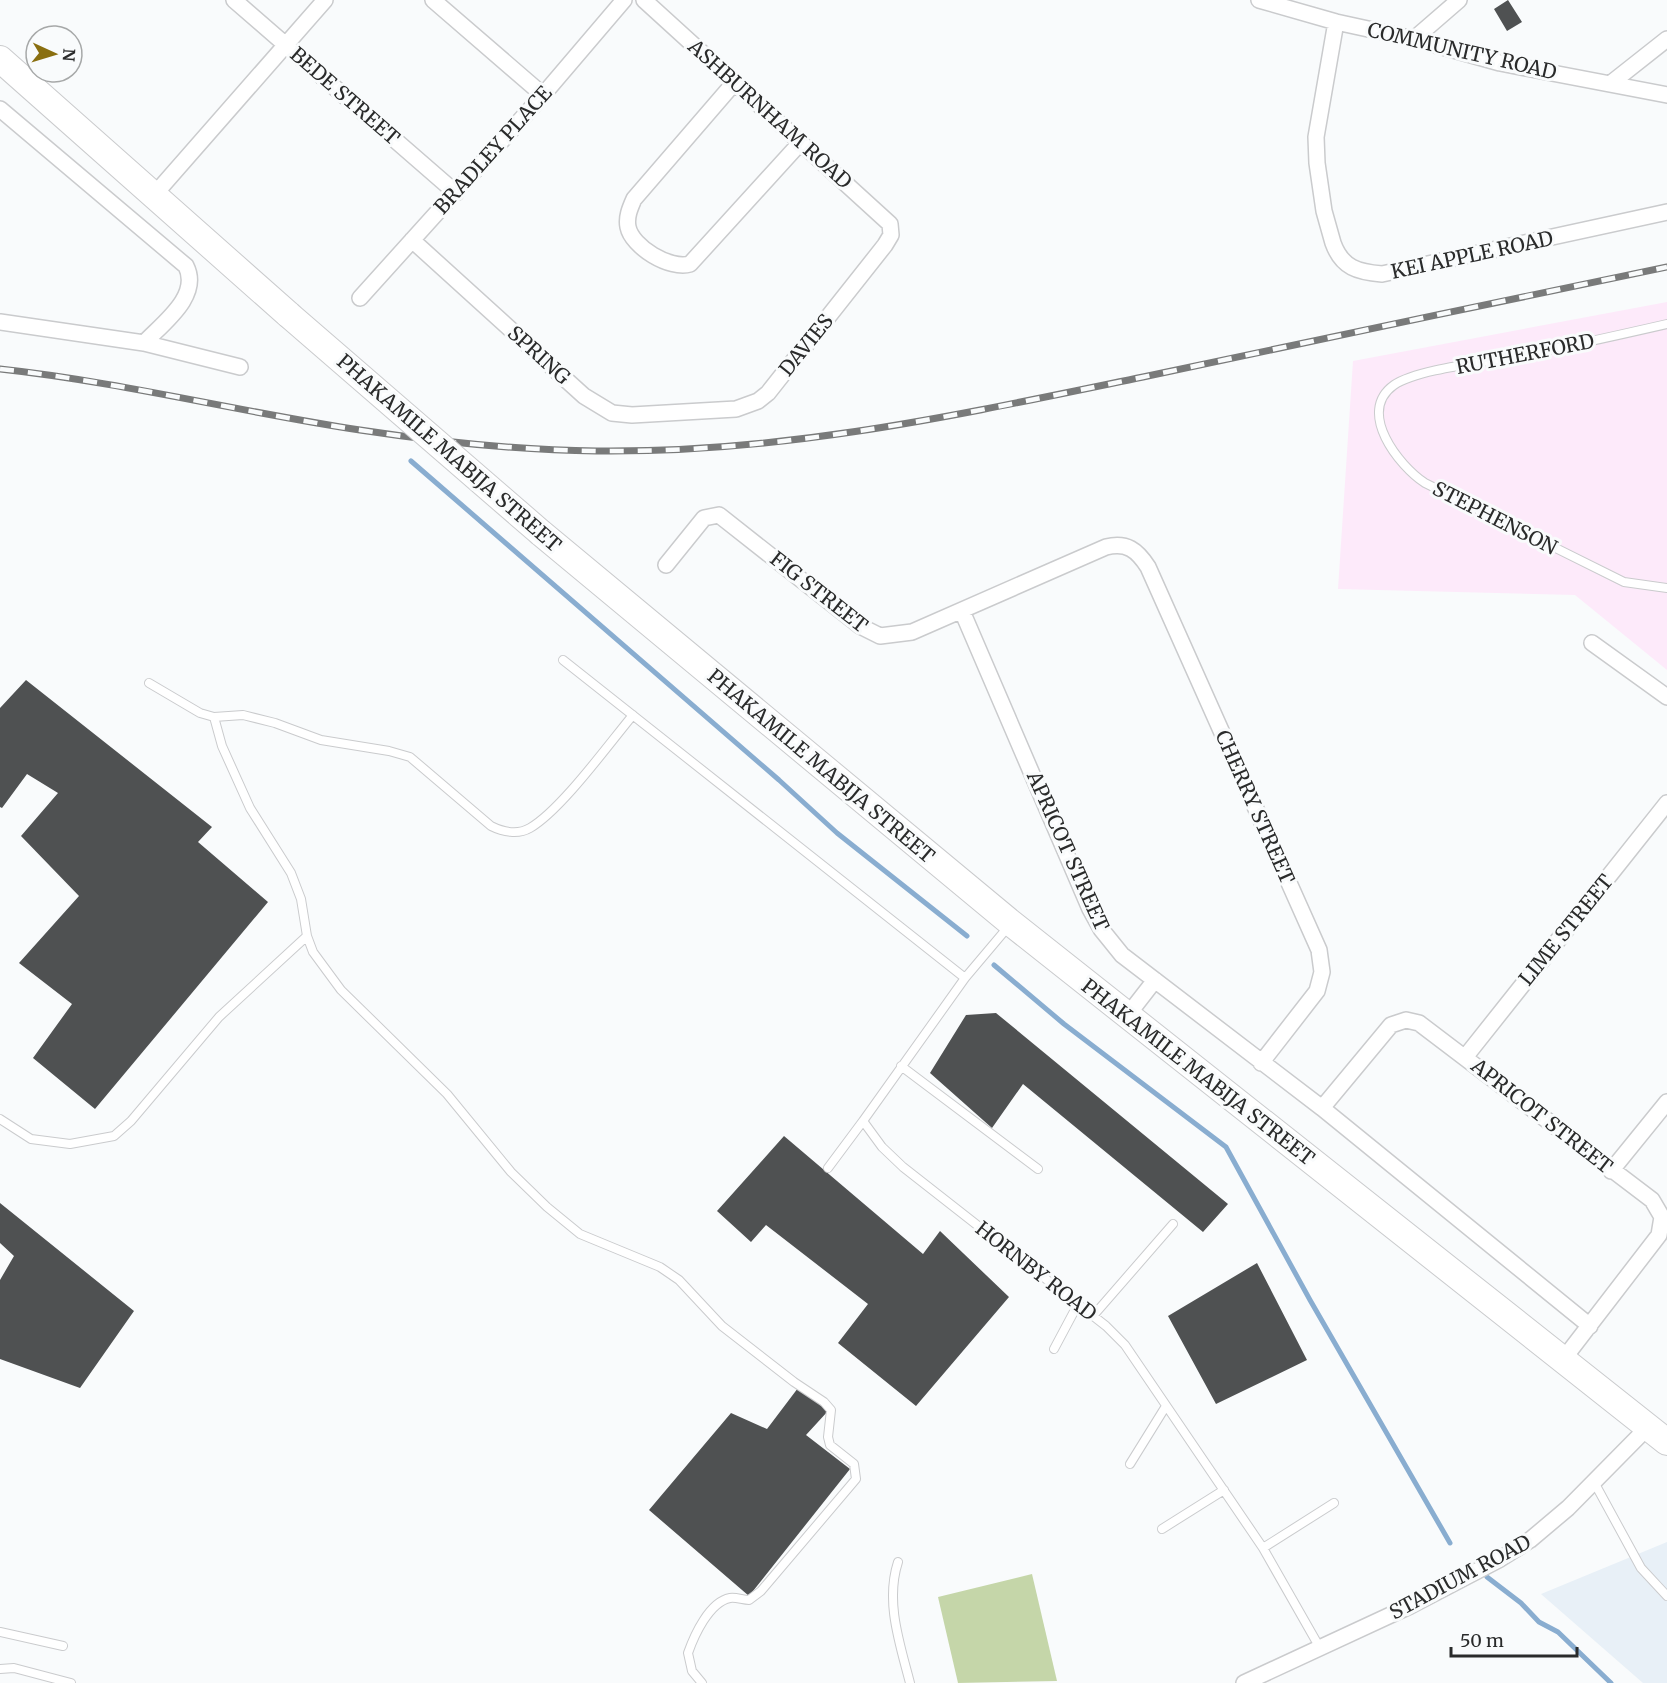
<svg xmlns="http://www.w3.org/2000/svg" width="1667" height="1683" font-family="Merriweather,serif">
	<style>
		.industrial { fill: #fdeafa }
		.built { fill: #e8f0f7 }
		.green { fill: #c5d6a9 }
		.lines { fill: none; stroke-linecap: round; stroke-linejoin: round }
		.stream { stroke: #89add0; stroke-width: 5 }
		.building { fill: #4f5152 }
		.service-casing { stroke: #cacbcd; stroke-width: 10 }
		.minor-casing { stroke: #cacbcd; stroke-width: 18 }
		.trunk-casing { stroke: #cacbcd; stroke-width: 28 }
		.service { stroke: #fff; stroke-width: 8 }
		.minor { stroke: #fff; stroke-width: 15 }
		.trunk { stroke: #fff; stroke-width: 26 }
		.rail-casing { stroke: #797a7a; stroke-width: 7 }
		.rail { stroke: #f9fbfc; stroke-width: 4.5; stroke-dasharray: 14; stroke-linecap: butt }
		.trunk-bridge-casing { stroke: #cacbcd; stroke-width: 28; stroke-linecap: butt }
		.trunk-bridge { stroke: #fff; stroke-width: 26 }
		.labels { text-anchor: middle; stroke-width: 6; stroke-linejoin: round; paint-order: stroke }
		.street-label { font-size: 20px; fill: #2a2b2b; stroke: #f9fbfc }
	</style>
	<rect width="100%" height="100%" fill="#f9fbfc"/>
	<path class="industrial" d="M 1667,302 L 1667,670 L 1575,595 L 1338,589 L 1353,361 Z"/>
	<path class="built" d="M 1667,1542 L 1667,1683 L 1643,1683 L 1541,1594 Z"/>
	<path class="green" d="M 1032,1574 L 1057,1681 L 958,1683 L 938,1597 Z"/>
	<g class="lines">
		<path class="stream" d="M 411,461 L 779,780 L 837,833 L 967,936
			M 994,965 L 1064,1024 L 1226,1147 L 1310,1300 L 1450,1543
			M 1487,1577 L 1521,1603 L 1539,1622 L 1558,1632 L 1611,1683"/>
	</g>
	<path class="building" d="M 1508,0 L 1522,22 L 1507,31 L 1494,9 Z
		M 26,680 L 212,827 L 198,842 L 268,902 L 95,1109 L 33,1058 L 72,1004 L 19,963 L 79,896 L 21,836 L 58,793 L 27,774 L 2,808 L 0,807 L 0,708 Z
		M 996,1013 L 1228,1204 L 1203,1232 L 1023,1084 L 992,1128 L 930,1073 L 966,1015 Z
		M 784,1136 L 923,1254 L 940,1231 L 1009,1297 L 916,1406 L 838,1343 L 868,1304 L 766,1225 L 751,1242 L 717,1211 Z
		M 0,1203 L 134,1311 L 80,1388 L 0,1359 L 0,1280 L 14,1256 L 0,1243 Z
		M 1257,1263 L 1307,1360 L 1216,1404 L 1168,1316 Z
		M 798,1388 L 828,1411 L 806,1435 L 850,1469 L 749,1596 L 649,1510 L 731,1413 L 767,1429 Z"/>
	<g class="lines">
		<g class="service-casing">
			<path id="service" d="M 1667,324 C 1619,335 1571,346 1523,355 C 1491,362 1419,368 1394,385 C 1356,412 1399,466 1425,483 L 1624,582 L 1667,588
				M 563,660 L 965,978
				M 149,683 L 200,713 L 214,717 L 243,715 L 275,723 L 321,740 L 389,751 L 410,757 L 491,826 C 503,832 518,835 530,828 C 561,810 608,745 633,715
				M 214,717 L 222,746 L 250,808 L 291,873 L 301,899 L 307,936 L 313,952 L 341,990 L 447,1094 L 511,1172 L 547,1207 L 580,1234 L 660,1267 L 679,1280 L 722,1326 L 794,1382 L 824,1402 L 831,1410 L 828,1437 L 830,1445 L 854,1464 L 856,1479 L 761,1591 L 749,1600 C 743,1600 736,1597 730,1598 C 709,1602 694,1636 688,1653 L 692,1671 L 702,1683
				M 1008,927 L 965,978 L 863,1121 L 882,1147 L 903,1167 L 1106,1326 L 1125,1345 L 1263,1548 L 1320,1648
				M 901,1066 L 1038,1169
				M 0,1119 L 31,1139 L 70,1144 L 114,1136 L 131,1121 L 219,1017 L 307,936
				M 828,1168 L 863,1121
				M 1093,1316 L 1173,1224
				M 1054,1349 L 1078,1304
				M 1130,1464 L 1166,1406
				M 1594,1482 L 1641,1568 L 1667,1596
				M 1162,1529 L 1224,1490
				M 1263,1548 L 1334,1503
				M 898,1562 C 885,1602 900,1644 910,1683
				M 0,1632 L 63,1646
				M 0,1669 L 14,1668 L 71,1683"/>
		</g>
		<g class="minor-casing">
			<path id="minor" d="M 234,0 L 456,193
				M 433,0 L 543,95
				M 1259,0 L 1336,22 L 1414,39 L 1500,63 L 1667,95
				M 1336,22 L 1316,137 L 1317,163 L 1324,211 L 1333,243 C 1342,268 1358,272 1382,274 L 1667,212
				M 1414,39 L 1459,0
				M 734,83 L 634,199 C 630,208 626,217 628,227 C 632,247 670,270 690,264 L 801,142
				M 1610,84 L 1667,39
				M 0,109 L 186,266 C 201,296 163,323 144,343
				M 155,194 L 325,0
				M 412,240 L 584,396 L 612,413 L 632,415 L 736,409 L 758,401 L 768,393 L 885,245 L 891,235 L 890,224 L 644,0
				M 360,298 L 543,95 L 624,0
				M 0,322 L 144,343 L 240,367
				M 666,565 L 704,518 L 719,515 L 860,626 L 880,636 L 912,632 L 1106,547 C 1127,542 1137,550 1148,567 L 1319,950 L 1322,972 L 1317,991 L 1261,1063
				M 962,611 L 1090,909 L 1101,929 L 1122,955 L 1322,1108 L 1590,1326
				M 1592,643 L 1667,697
				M 1127,1016 L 1155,980
				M 1466,1056 L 1667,803
				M 1322,1108 L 1391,1025 L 1406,1020 L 1419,1023 L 1652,1200 L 1662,1217 L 1659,1235 L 1562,1361
				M 1611,1171 L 1667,1102
				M 1244,1683 L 1410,1606 L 1500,1559 L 1530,1540 L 1568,1508 L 1647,1428"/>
		</g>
		<g class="trunk-casing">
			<path id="trunk" d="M 0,59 L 289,315
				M 541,533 L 1011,923 L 1667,1442"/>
		</g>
		<use href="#service" class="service"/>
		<use href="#minor" class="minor"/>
		<use href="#trunk" class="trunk"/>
		<g class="rail-casing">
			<path id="rail" d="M 0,369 C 121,382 240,412 360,430 C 439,442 518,450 597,451 C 787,453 958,415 1143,377 C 1318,340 1492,303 1667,267"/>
		</g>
		<use href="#rail" class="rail"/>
		<g class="trunk-bridge-casing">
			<path id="trunk-bridge" d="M 289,315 L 541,533"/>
		</g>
		<use href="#trunk-bridge" class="trunk-bridge"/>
	</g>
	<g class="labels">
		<g class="street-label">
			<text transform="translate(1462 51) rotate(13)" y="7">COMMUNITY ROAD</text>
			<text transform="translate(345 96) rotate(41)" y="7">BEDE STREET</text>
			<text transform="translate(770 114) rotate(42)" y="7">ASHBURNHAM ROAD</text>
			<text transform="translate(493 150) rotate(-48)" y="7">BRADLEY PLACE</text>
			<text transform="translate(1472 255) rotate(-12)" y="7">KEI APPLE ROAD</text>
			<text transform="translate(806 345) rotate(-51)" y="7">DAVIES</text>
			<text transform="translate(1525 354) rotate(-11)" y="7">RUTHERFORD</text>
			<text transform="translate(539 355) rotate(42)" y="7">SPRING</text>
			<text transform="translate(449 453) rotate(41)" y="7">PHAKAMILE MABIJA STREET</text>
			<text transform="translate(1495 518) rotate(27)" y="7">STEPHENSON</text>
			<text transform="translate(819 592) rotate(38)" y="7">FIG STREET</text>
			<text transform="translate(821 766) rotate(40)" y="7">PHAKAMILE MABIJA STREET</text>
			<text transform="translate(1255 807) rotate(66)" y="7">CHERRY STREET</text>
			<text transform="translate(1068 851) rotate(66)" y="7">APRICOT STREET</text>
			<text transform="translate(1566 930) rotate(-51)" y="7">LIME STREET</text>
			<text transform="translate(1198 1072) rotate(38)" y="7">PHAKAMILE MABIJA STREET</text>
			<text transform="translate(1542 1116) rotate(38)" y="7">APRICOT STREET</text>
			<text transform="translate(1036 1271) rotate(38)" y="7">HORNBY ROAD</text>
			<text transform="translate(1460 1577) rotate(-28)" y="7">STADIUM ROAD</text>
		</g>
	</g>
	<g transform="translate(54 54) rotate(94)"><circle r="28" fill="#f9fbfc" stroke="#a6a8a8" stroke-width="1.5"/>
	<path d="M0-4.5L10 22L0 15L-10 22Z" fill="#8a6f10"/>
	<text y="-9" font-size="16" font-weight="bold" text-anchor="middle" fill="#2a2b2b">N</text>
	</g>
	<path d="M1451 1647v9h126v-9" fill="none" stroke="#2a2b2b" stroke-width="3"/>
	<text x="1460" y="1647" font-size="18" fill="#2a2b2b" stroke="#f9fbfc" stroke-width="4.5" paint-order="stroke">50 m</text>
</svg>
